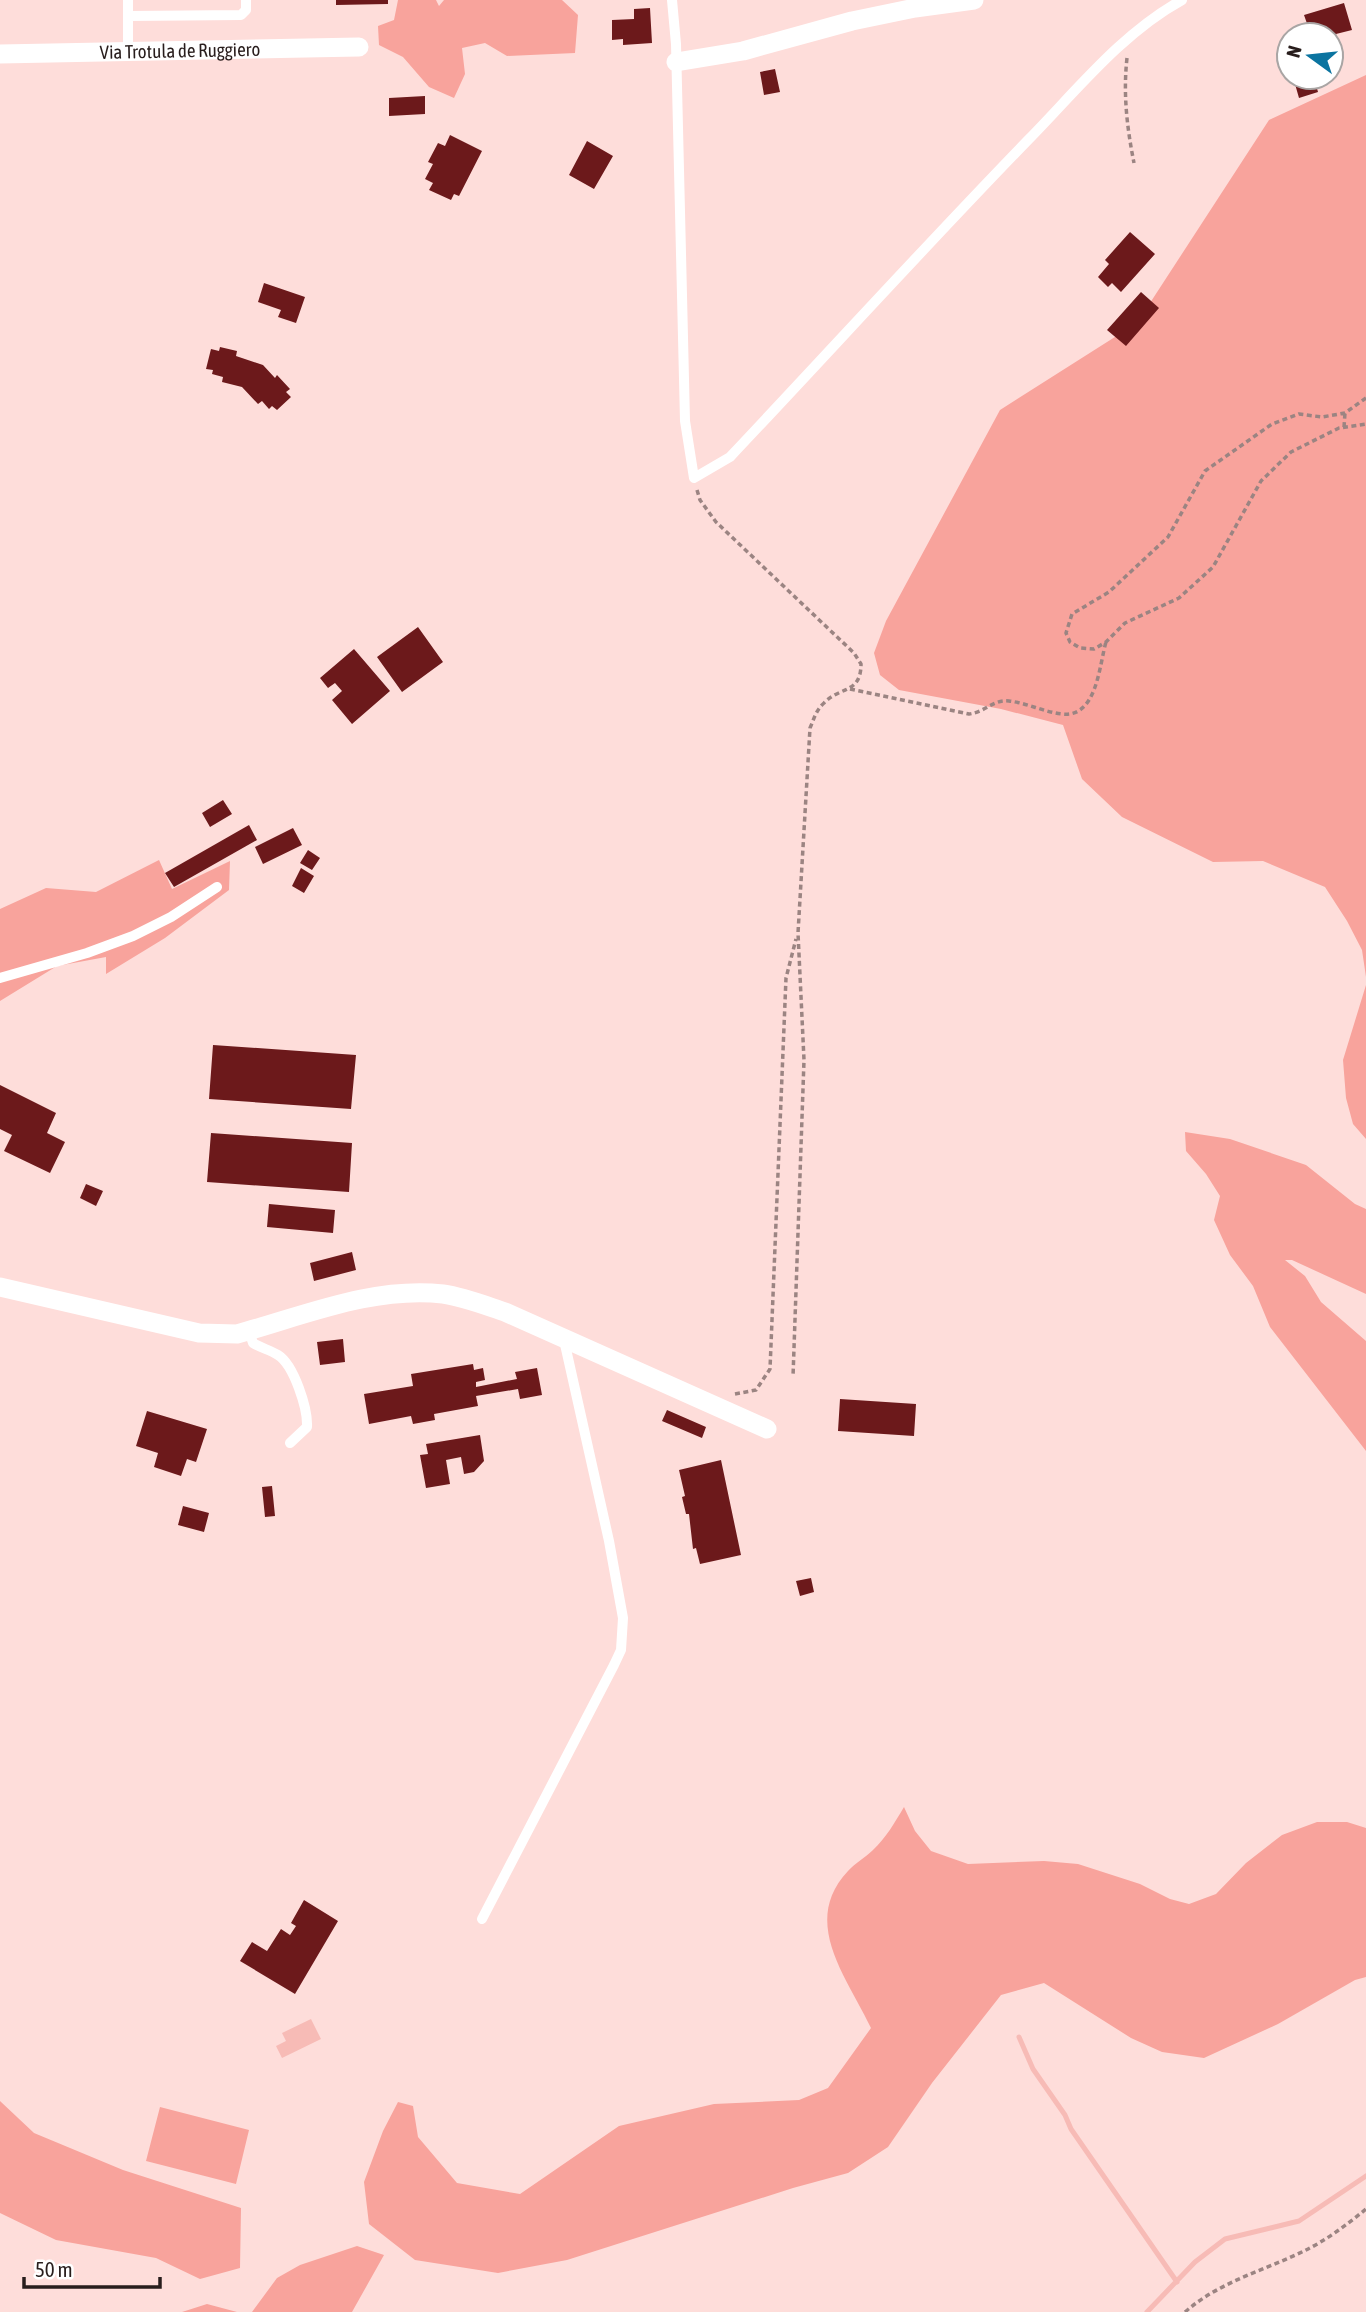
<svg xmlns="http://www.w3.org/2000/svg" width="1366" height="2312" font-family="'Asap Condensed',sans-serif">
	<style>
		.green { fill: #f8a39c }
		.water { fill: #f7bbb6 }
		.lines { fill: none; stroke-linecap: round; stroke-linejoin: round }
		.stream { stroke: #f7bbb6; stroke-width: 5 }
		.building { fill: #6c191b }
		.path { stroke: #9b8482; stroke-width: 3.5; stroke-dasharray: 5 3.5; stroke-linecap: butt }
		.lane { stroke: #fff; stroke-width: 10 }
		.street { stroke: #fff; stroke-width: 19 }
		.labels { text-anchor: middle; stroke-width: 7; stroke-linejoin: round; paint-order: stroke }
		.street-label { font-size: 19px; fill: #281d1c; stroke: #fff }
	</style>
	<rect width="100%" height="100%" fill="#feddda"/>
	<path class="green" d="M 398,0 L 436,0 L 439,6 L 444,0 L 562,0 L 578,15 L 575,53 L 507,56 L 485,43 L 462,48 L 465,74 L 454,98 L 429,87 L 403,57 L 379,45 L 378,26 L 394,20 Z
		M 1366,75 L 1366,977 L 1362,950 L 1347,921 L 1325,887 L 1263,861 L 1213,862 L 1122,817 L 1082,779 L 1063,725 L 1001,709 L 899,690 L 880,675 L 874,653 L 886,621 L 1000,410 L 1137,323 L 1269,120 Z
		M 159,860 L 172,889 L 230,861 L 229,890 L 165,938 L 106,974 L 106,957 L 57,966 L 0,1001 L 0,909 L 46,888 L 96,892 Z
		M 1366,985 L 1366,1139 L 1353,1124 L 1346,1098 L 1343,1060 Z
		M 1185,1132 L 1230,1139 L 1306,1165 L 1355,1204 L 1366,1209 L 1366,1294 L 1292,1260 L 1285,1260 L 1305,1276 L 1321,1302 L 1366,1341 L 1366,1451 L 1270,1327 L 1253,1286 L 1230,1255 L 1214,1220 L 1220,1196 L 1206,1174 L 1186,1151 Z
		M 904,1807 L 915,1831 L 931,1851 L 968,1864 L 1044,1861 L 1078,1864 L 1140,1884 L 1170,1899 L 1189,1904 L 1216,1894 L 1246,1863 L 1282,1835 L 1317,1822 L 1347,1822 L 1366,1828 L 1366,1977 L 1355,1980 L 1278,2024 L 1204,2058 L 1162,2052 L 1131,2038 L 1044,1983 L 1001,1995 L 932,2083 L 888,2147 L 848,2173 L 793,2188 L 567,2260 L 498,2273 L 415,2260 L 369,2224 L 364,2182 L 383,2131 L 398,2102 L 413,2106 L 418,2137 L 457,2183 L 520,2194 L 619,2126 L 714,2104 L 799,2100 L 828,2088 L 871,2028 C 847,1977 800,1922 848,1871 C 855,1863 865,1858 873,1850 C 886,1838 895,1822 904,1807 Z
		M 0,2101 L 34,2133 L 123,2170 L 241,2208 L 240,2268 L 200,2279 L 156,2258 L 56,2240 L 0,2213 Z
		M 160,2107 L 249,2130 L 236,2184 L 146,2161 Z
		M 357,2246 L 384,2255 L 352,2312 L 252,2312 L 277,2278 L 300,2265 Z
		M 207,2304 L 237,2312 L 182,2312 Z"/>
	<path class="water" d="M 311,2019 L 321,2039 L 282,2058 L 276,2046 L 286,2041 L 282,2033 Z"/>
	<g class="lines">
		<path class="stream" d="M 1019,2037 L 1033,2069 L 1065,2115 L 1071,2129 L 1177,2282
			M 1147,2312 L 1195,2262 L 1225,2239 L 1299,2221 L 1366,2176"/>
	</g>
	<path class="building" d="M 336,0 L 388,0 L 388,4 L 336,5 Z
		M 1344,3 L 1352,30 L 1336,34 L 1340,47 L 1331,50 L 1331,35 L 1311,35 L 1304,15 Z
		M 650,8 L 652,43 L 623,45 L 623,39 L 612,40 L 612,20 L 634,19 L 634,9 Z
		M 775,69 L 780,92 L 764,95 L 760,72 Z
		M 1293,77 L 1333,77 L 1333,79 L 1316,85 L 1318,92 L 1299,98 Z
		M 425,96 L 425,114 L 389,116 L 389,98 Z
		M 450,135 L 482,151 L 459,196 L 454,194 L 451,200 L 429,190 L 433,183 L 425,179 L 433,164 L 428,162 L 438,143 L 445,146 Z
		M 587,141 L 613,156 L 594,189 L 569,175 Z
		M 1130,232 L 1155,254 L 1121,292 L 1112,283 L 1108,287 L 1098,277 L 1109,264 L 1105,260 Z
		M 264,283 L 305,297 L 296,323 L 278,317 L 281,310 L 258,302 Z
		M 1141,292 L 1159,308 L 1126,346 L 1107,330 Z
		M 220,347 L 237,351 L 236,356 L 263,365 L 275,378 L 277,375 L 290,389 L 286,392 L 291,397 L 277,410 L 272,406 L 269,409 L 262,401 L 258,404 L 242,387 L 222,382 L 223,377 L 212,374 L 213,370 L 206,369 L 211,349 L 219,351 Z
		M 418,627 L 443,662 L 402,692 L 377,657 Z
		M 354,649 L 390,691 L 352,724 L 332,700 L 342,691 L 335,683 L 328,688 L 320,678 Z
		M 223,800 L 232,814 L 210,827 L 202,813 Z
		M 249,825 L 257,840 L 174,887 L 165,873 Z
		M 293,828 L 302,845 L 263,864 L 255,847 Z
		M 308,850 L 320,858 L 312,870 L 300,863 Z
		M 301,868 L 314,876 L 304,893 L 292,886 Z
		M 213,1045 L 356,1055 L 351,1109 L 209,1099 Z
		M 0,1085 L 56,1113 L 47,1133 L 65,1142 L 50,1173 L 4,1151 L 12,1135 L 0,1129 Z
		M 211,1133 L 352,1143 L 349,1192 L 207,1182 Z
		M 86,1184 L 103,1191 L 96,1206 L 80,1198 Z
		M 269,1204 L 335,1210 L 333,1233 L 267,1227 Z
		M 352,1252 L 356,1270 L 314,1281 L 310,1263 Z
		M 343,1339 L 345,1362 L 320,1365 L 317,1342 Z
		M 473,1364 L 474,1370 L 483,1368 L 485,1380 L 476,1382 L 476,1387 L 517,1379 L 515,1372 L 537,1368 L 542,1395 L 520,1399 L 518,1389 L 476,1396 L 478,1406 L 434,1414 L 435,1420 L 413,1424 L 411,1416 L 369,1424 L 364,1394 L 413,1386 L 411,1374 Z
		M 840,1399 L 916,1404 L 914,1436 L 838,1431 Z
		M 667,1410 L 706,1427 L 702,1438 L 662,1421 Z
		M 147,1411 L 207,1429 L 196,1462 L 187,1459 L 181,1476 L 154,1467 L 158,1453 L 136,1446 Z
		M 480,1435 L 484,1461 L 474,1472 L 464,1474 L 461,1457 L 446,1460 L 450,1484 L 426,1488 L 420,1455 L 428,1454 L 426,1444 Z
		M 721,1460 L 741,1555 L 700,1564 L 696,1548 L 693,1549 L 689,1514 L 686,1514 L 682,1497 L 685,1496 L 679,1470 Z
		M 272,1486 L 275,1516 L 265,1517 L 262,1487 Z
		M 183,1506 L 209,1513 L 204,1532 L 178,1525 Z
		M 811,1578 L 814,1592 L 800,1596 L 796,1581 Z
		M 304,1900 L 338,1921 L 295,1994 L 240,1961 L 252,1942 L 267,1951 L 281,1929 L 290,1935 L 296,1926 L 291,1923 Z"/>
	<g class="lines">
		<path class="path" d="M 1127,58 C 1123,94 1127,128 1134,163
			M 1366,398 L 1345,413 L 1322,417 L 1299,414 L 1272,424 L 1205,471 L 1168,537 L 1109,592 L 1072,614 L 1066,633 L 1070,642 L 1080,648 L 1094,649 L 1106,642 L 1125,623 L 1179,598 L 1213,567 L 1261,481 L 1291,452 L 1339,428 L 1366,424
			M 1344,427 L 1345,413
			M 697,490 L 700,500 L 716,522 L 854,653 L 861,664 C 861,694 840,686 824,703 C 816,710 814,719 810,728 L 798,933 L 804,1060 L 793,1377
			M 850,689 L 969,714 C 986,712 993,699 1009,701 C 1027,703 1044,712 1062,714 C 1097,718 1099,666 1106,642
			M 735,1394 L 756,1390 L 770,1369 L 786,978 L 796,939
			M 1185,2312 C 1219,2282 1263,2271 1304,2251 C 1325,2241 1348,2224 1366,2209"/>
		<path class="lane" d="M 128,0 L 128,52
			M 672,0 L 676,44 L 685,421 L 694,478 L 730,457 C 830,351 928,243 1029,139 C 1077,90 1122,33 1182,0
			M 128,16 L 241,15 L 246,10 L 246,0
			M 0,978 L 87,953 L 133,936 L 171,917 L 217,887
			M 249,1331 L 253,1343 C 261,1348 270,1350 278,1355 C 294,1365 308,1409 307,1427 L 290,1443
			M 482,1919 L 614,1665 L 621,1650 L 623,1618 L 609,1541 L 564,1340"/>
		<g class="street">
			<path id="s1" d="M 0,54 L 359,47"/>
			<path d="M 676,62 L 743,51 L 852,21 L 915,8 L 974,0"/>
			<path d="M 0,1287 L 199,1333 L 237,1334 C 303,1316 373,1286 443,1294 C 464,1297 484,1305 505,1312 L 767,1429"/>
		</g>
	</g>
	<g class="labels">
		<g class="street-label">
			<text dy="7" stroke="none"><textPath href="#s1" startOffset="180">Via Trotula de Ruggiero</textPath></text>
		</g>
	</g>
	<g transform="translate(1310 56) rotate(285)"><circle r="33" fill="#ffffff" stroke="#a9a5a4" stroke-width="2"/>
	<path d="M0-5L12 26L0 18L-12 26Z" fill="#0b74a0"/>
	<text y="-10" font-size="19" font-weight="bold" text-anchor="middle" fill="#281d1c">N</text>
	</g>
	<path d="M24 2277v10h136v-10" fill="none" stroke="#281d1c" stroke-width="3.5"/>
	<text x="35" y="2277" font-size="21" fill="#281d1c" stroke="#ffffff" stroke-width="5" paint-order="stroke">50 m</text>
</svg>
